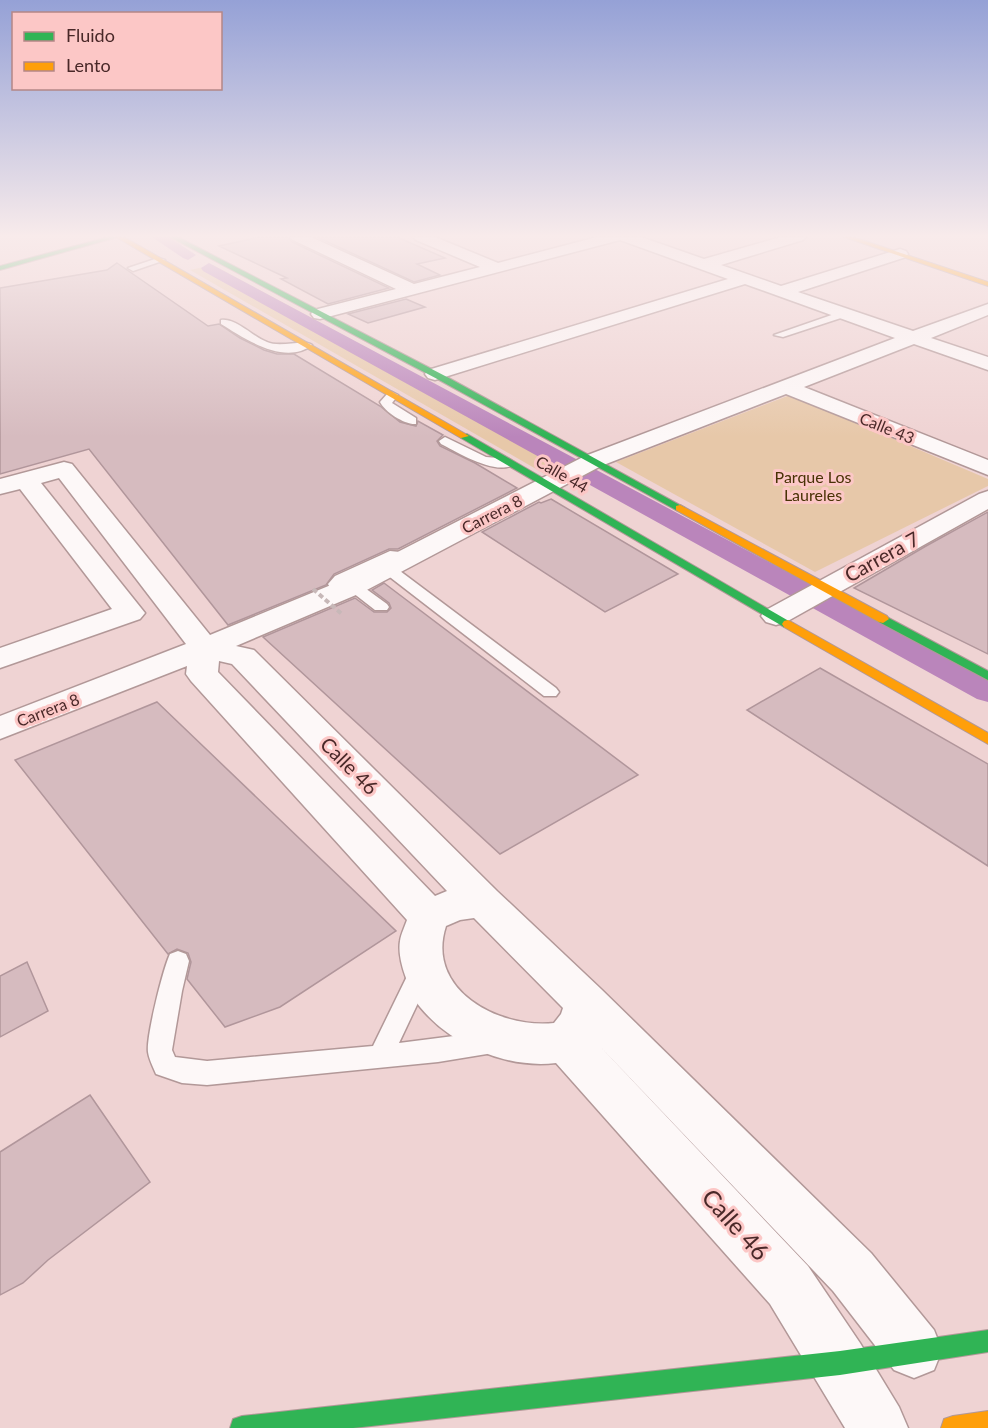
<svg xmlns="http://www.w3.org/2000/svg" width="988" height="1428" font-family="Lato,sans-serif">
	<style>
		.green { fill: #e7c8a9 }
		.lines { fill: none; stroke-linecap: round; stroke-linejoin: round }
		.canal { fill: #ba85bb; fill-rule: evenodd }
		.building { fill: #d6bbbf; stroke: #b1969b; stroke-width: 1.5 }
		.lane-casing { stroke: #b29898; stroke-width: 3 }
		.street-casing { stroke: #b29898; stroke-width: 3 }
		.fast-casing { stroke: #b29898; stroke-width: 2 }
		.slow-casing { stroke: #b29898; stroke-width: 2 }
		.lane { fill: #fdf8f8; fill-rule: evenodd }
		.street { fill: #fdf8f8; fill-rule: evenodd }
		.fast { fill: #30b455; fill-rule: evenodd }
		.slow { fill: #ff9f0a; fill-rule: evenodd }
		.path-bridge { stroke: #c7b8b8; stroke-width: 4; stroke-dasharray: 5 3; stroke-linecap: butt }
		.labels { text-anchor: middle; stroke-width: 6; stroke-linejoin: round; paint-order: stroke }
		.far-street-label { font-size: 16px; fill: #492828; stroke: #fcc7c6 }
		.far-park-label { font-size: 16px; fill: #483205; stroke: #fcc7c6 }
		.street-label { font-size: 20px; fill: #492828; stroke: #fcc7c6 }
		.near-street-label { font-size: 24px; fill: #492828; stroke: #fcc7c6 }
	</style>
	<rect width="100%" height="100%" fill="#efd3d3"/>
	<path class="green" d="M 213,265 L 575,460 L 543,473 L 190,270 Z
		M 790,395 L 988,479 L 988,486 L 815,572 L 616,462 Z"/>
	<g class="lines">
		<path class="canal" d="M 152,237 L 169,237 L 196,255 L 188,260 L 183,258 Z
			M 209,263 L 988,679 L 988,702 L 977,699 L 203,271 L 201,268 Z"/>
	</g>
	<path class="building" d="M 260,237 L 288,237 L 292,242 L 389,288 L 328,304 L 281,279 L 287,278 L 219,246 Z
		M 317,237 L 397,237 L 445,258 L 417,264 L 440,275 L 414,282 Z
		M 117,263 L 208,326 L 219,324 L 240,338 L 264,350 L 277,354 L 294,354 L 380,406 L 400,422 L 416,426 L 418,421 L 443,435 L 437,441 L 440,446 L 475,463 L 517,488 L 398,549 L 389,549 L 334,574 L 326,585 L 228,625 L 89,449 L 0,474 L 0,288 L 107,270 Z
		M 406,299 L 425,307 L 368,323 L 348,314 Z
		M 551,499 L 678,574 L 605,612 L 482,532 L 539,502 L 541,503 Z
		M 988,512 L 988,654 L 854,588 L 926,546 Z
		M 384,583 L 638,775 L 500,854 L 263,637 L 355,598 L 374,612 L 387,612 L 391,608 L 389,603 L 372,590 Z
		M 820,668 L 988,764 L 988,866 L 747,710 Z
		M 157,702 L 396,931 L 280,1007 L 225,1027 L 187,979 L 191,962 L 188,953 L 177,949 L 168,954 L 15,760 Z
		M 27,962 L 48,1011 L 0,1037 L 0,976 Z
		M 90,1095 L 150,1182 L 48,1260 L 23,1283 L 0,1295 L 0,1152 Z"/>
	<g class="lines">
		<g class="lane-casing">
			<path id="lane" d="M 158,258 L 165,260 L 133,271 L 128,268 Z
				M 846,310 L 850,311 L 850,315 L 783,337 L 774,335 Z
				M 221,320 C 236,318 253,337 267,342 C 280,348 304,339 312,345 C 285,366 245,339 221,324 Z
				M 392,392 L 398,395 L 392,403 L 416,418 L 416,424 C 405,425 385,412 380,402 L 388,393 Z
				M 445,437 L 486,457 L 509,459 L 515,463 C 499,478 457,452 441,444 L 439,441 Z
				M 390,551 L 410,553 L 417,557 L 410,561 L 392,560 L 345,582 L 344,584 L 347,592 L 344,595 L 334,595 L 328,584 L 335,576 Z
				M 387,563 L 392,565 L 556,688 L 559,692 L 556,696 L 544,696 L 382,571 L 379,568 Z
				M 353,581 L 358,583 L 387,604 L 389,607 L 387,610 L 375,610 L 348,589 L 345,586 L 348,583 Z
				M 178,951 L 186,954 L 189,961 L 182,991 L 172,1050 L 175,1057 L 207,1061 L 373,1046 L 414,962 L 422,959 L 430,962 L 434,969 L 399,1043 L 493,1031 L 502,1034 L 505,1042 L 502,1050 L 493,1053 L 438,1062 L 207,1085 L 182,1083 L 156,1074 C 153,1067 149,1059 148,1052 C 146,1037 163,969 170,954 Z"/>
		</g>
		<g class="street-casing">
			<path id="street" d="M 290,237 L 311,237 L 414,284 L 480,267 L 416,240 L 413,237 L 435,237 L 498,263 L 597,237 L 641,237 L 704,259 L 781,237 L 806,237 L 803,240 L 721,265 L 781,286 L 900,249 L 906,251 L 908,254 L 906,257 L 798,292 L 913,331 L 988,304 L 988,315 L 931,338 L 988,357 L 988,370 L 914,344 L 804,387 L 988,460 L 988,475 L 786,394 L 601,466 L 363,592 L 236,646 L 254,650 L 497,891 L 601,989 L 871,1253 L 934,1330 L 942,1350 L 934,1370 L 914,1378 L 894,1370 L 833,1291 L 594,1040 L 808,1266 L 860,1343 L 899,1407 L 908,1428 L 845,1428 L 770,1304 L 556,1063 C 507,1069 451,1045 420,1007 C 413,999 410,987 406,978 C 402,967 398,953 400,941 C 401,934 405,926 407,920 L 191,681 L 186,674 L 187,666 L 0,739 L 0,716 L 186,644 L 59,478 L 41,483 L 145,613 L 140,619 L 0,668 L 0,648 L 112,609 L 20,489 L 0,494 L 0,479 L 64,462 L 72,464 L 210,635 L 343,580 L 585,456 L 895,338 L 745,284 L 435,380 L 428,378 L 425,374 L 428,370 L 728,279 L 620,240 L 320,319 L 314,318 L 311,314 L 314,310 L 396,289 L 293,240 ZM 219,661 L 232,664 L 447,891 L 435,896 L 218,672 ZM 474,918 L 563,1008 L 561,1014 L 554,1023 C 499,1029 425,990 446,926 L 460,920 Z
				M 988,491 L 988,509 L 786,622 L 776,625 L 766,622 L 761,616 L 766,610 L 979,494 Z"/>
		</g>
		<g class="fast-casing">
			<path id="fast" d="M 108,237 L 118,237 L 0,270 L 0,266 Z
				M 170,237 L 178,237 L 447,377 L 685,508 L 680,511 L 676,510 L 441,381 Z
				M 461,434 L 467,434 L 794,624 L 792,627 L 784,627 L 461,438 Z
				M 883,615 L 988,671 L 988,680 L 879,622 L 877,619 Z
				M 988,1330 L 988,1352 L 840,1375 L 353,1428 L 230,1428 L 233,1419 L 242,1416 L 840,1351 Z"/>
		</g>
		<g class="slow-casing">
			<path id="slow" d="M 116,237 L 124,237 L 469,436 L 461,438 Z
				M 844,237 L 853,237 L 988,282 L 988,286 Z
				M 680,505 L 887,616 L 889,619 L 883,623 L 879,622 L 676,510 L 676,506 Z
				M 788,620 L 988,733 L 988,744 L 784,627 L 782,624 L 784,621 Z
				M 988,1411 L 988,1428 L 941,1428 L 944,1419 L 953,1416 Z"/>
		</g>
		<use href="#lane" class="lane"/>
		<use href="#street" class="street"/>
		<use href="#fast" class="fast"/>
		<use href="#slow" class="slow"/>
		<path class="path-bridge" d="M 313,589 L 342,614"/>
	</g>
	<linearGradient id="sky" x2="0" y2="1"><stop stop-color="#95a1d6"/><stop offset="0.54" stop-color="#f8ebeb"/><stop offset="1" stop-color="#f8ebeb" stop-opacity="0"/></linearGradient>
	<rect width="988" height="437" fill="url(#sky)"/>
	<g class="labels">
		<g class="far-street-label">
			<text transform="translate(887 428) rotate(22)" y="6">Calle 43</text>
			<text transform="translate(562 474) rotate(30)" y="6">Calle 44</text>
			<text transform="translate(492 514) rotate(-27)" y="6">Carrera 8</text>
			<text transform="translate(48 710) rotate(-21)" y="6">Carrera 8</text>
		</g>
		<g class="far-park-label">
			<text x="813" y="483">Parque Los<tspan x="813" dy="18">Laureles</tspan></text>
		</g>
		<g class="street-label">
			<text transform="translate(882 557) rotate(-29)" y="7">Carrera 7</text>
			<text transform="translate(349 766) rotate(45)" y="7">Calle 46</text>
		</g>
		<g class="near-street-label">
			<text transform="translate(735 1225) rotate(48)" y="8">Calle 46</text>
		</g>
	</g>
	<rect x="12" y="12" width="210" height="78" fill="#fcc7c6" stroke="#b48787" stroke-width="1.5"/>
	<rect x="24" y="32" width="30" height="9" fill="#30b455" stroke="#b48787" stroke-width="1.5"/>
	<text x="66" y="42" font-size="18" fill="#492828">Fluido</text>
	<rect x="24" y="62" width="30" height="9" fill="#ff9f0a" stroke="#b48787" stroke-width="1.5"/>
	<text x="66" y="72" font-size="18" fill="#492828">Lento</text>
</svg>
